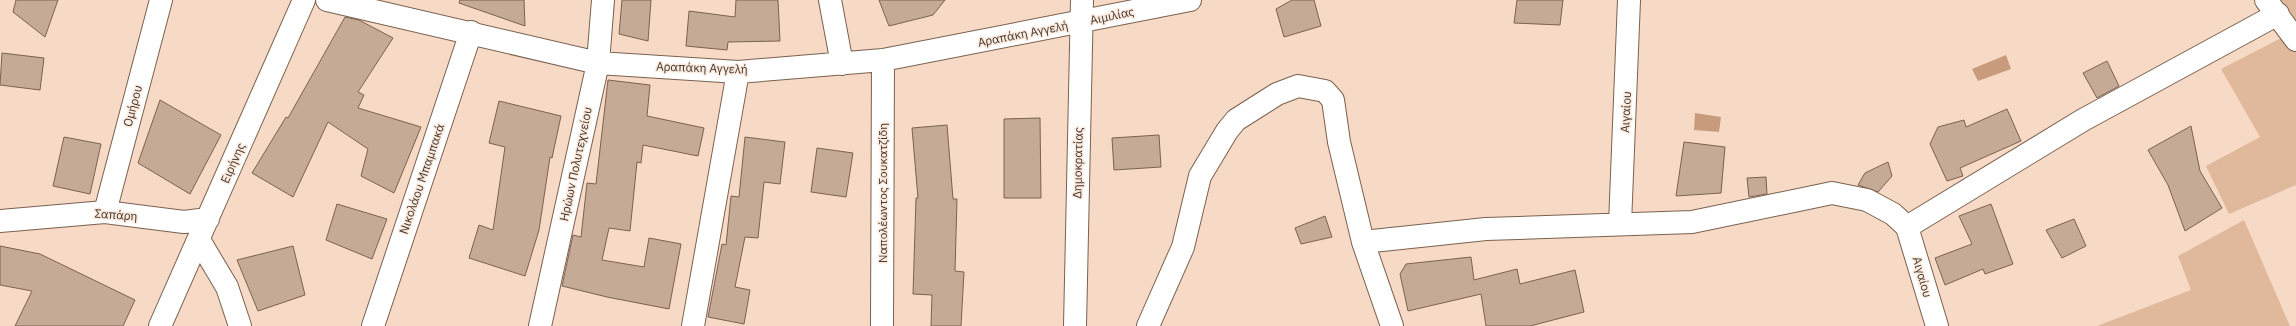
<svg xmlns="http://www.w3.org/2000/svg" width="2296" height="326" font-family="'IBM Plex Sans',sans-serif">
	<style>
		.green { fill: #e0b99c }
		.water { fill: #c79b7b }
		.building { fill: #c5aa96; stroke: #7b6250 }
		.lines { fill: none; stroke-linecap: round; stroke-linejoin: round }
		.minor-casing { stroke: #7a614f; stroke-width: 24 }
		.tertiary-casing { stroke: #7a614f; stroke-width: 24 }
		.minor { stroke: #fff; stroke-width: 22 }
		.tertiary { stroke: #fff; stroke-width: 22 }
		.labels { text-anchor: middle; stroke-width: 3; stroke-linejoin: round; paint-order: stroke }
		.street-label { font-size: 12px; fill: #42372f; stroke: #fbeadd }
	</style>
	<rect width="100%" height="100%" fill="#f7dac5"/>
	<path class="green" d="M 2278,0 L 2296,0 L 2296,23 Z
		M 2289,34 L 2296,50 L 2296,185 L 2229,214 L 2206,166 L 2260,137 L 2221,69 Z
		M 2244,220 L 2290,326 L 2097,326 L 2191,290 L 2178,256 Z"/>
	<path class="water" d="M 2006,55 L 2011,69 L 1978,81 L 1972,69 Z
		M 1695,113 L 1721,117 L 1719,132 L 1694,130 Z"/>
	<path class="building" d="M 16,0 L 58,0 L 45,37 L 13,12 Z
		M 460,0 L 524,0 L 525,26 L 459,3 Z
		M 622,0 L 651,0 L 648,41 L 619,34 Z
		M 736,0 L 778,0 L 780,41 L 728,42 L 727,50 L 686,46 L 689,11 L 735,17 Z
		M 879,0 L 945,0 L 933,15 L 889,26 Z
		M 1292,0 L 1314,0 L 1321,26 L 1284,37 L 1276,9 Z
		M 1517,0 L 1563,0 L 1560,25 L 1514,23 Z
		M 345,17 L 359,20 L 393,38 L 358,92 L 364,95 L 358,108 L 421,127 L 394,193 L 361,176 L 368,149 L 328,122 L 293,197 L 252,173 L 286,117 L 288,118 Z
		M 2,53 L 44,58 L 40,90 L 0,85 Z
		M 2107,61 L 2119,86 L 2097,98 L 2083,73 Z
		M 608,80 L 650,85 L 647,116 L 704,128 L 698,156 L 643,145 L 641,163 L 637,162 L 630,231 L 609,228 L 602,260 L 644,267 L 649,238 L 681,244 L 669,309 L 607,297 L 562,286 L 573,235 L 581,237 L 587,183 L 596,184 Z
		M 160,100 L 221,135 L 190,194 L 138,163 Z
		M 499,101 L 561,116 L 552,158 L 550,157 L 539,230 L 525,276 L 469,258 L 479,225 L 493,230 L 505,147 L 489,143 Z
		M 2007,109 L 2021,141 L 1960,168 L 1963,176 L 1947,181 L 1930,144 L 1938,127 L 1964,120 L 1966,127 Z
		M 1040,118 L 1041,198 L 1004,198 L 1004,119 Z
		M 947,125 L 953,199 L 957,199 L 955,271 L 964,272 L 961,326 L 931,326 L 932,295 L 913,294 L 916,198 L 918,198 L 912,128 Z
		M 2191,126 L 2200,171 L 2222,208 L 2185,231 L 2168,185 L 2148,150 Z
		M 1159,135 L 1161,167 L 1114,170 L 1112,138 Z
		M 64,137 L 101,144 L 90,194 L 53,186 Z
		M 745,137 L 785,142 L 780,184 L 764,182 L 758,238 L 745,237 L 735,287 L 750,290 L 744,324 L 708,317 L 722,244 L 726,245 L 731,196 L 739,197 Z
		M 1684,142 L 1725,147 L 1721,193 L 1676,196 Z
		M 817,148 L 853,153 L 846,197 L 811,192 Z
		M 1888,162 L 1892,176 L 1878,192 L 1858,185 L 1865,173 Z
		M 1766,177 L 1767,194 L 1749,197 L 1747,178 Z
		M 337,204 L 387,219 L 372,259 L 326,240 Z
		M 1991,204 L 2013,264 L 1985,274 L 1983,269 L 1945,285 L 1935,258 L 1972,244 L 1959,216 Z
		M 1325,216 L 1332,237 L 1301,244 L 1295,228 Z
		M 2074,219 L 2086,246 L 2062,258 L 2046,230 Z
		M 0,246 L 40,254 L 135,300 L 123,326 L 15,326 L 32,291 L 0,285 Z
		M 293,246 L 305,295 L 258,311 L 237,260 Z
		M 1471,257 L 1474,280 L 1517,269 L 1520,284 L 1575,270 L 1584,312 L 1530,326 L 1486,326 L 1481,294 L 1408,311 L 1400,274 L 1406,264 Z"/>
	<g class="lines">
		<g class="minor-casing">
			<path id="minor" d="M 327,0 L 598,63 L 738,72 L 883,60 L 1190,0
				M 830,0 L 842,64
				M 2266,0 L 2296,40
				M 105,212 L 161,0
				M 0,221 L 105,212 L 184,222 L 208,219
				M 1620,224 L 1629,0
				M 1907,227 L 2083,120 L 2278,14
				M 1907,227 L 1937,326
				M 199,240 L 227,287 L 240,326
				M 1363,242 L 1486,229 L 1692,222 L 1832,193 L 1867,200 L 1893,214 L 1907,227
				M 160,326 L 304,0
				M 373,326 L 471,32
				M 540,326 L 598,63 L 603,0
				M 693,326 L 738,72
				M 882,326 L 883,60
				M 1148,326 L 1183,247 L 1200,176 L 1227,131 L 1236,120 L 1277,94 L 1298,86 L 1325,91 L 1333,100 L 1339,142 L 1363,242 L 1392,326"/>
		</g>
		<g class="tertiary-casing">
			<path id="tertiary" d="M 1075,326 L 1082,0"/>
		</g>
		<use href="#minor" class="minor"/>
		<use href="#tertiary" class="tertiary"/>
	</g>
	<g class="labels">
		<g class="street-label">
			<text transform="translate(1112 16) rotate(-12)" y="4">Αιμιλίας</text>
			<text transform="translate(1023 34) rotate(-11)" y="4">Αραπάκη Αγγελή</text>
			<text transform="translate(702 68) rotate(2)" y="4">Αραπάκη Αγγελή</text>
			<text transform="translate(133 106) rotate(-75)" y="4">Ομήρου</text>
			<text transform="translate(1626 112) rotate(-87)" y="4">Αιγαίου</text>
			<text transform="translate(233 163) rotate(-66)" y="4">Ειρήνης</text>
			<text transform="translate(1078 163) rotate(-89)" y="4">Δημοκρατίας</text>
			<text transform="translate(576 164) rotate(-78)" y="4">Ηρώων Πολυτεχνείου</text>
			<text transform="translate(422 179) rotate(-71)" y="4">Νικολάου Μπαμπακά</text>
			<text transform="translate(883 193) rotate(-90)" y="4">Ναπολέωντος Σουκατζίδη</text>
			<text transform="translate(116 215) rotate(4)" y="4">Σαπάρη</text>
			<text transform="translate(1922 277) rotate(74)" y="4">Αιγαίου</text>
		</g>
	</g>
</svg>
